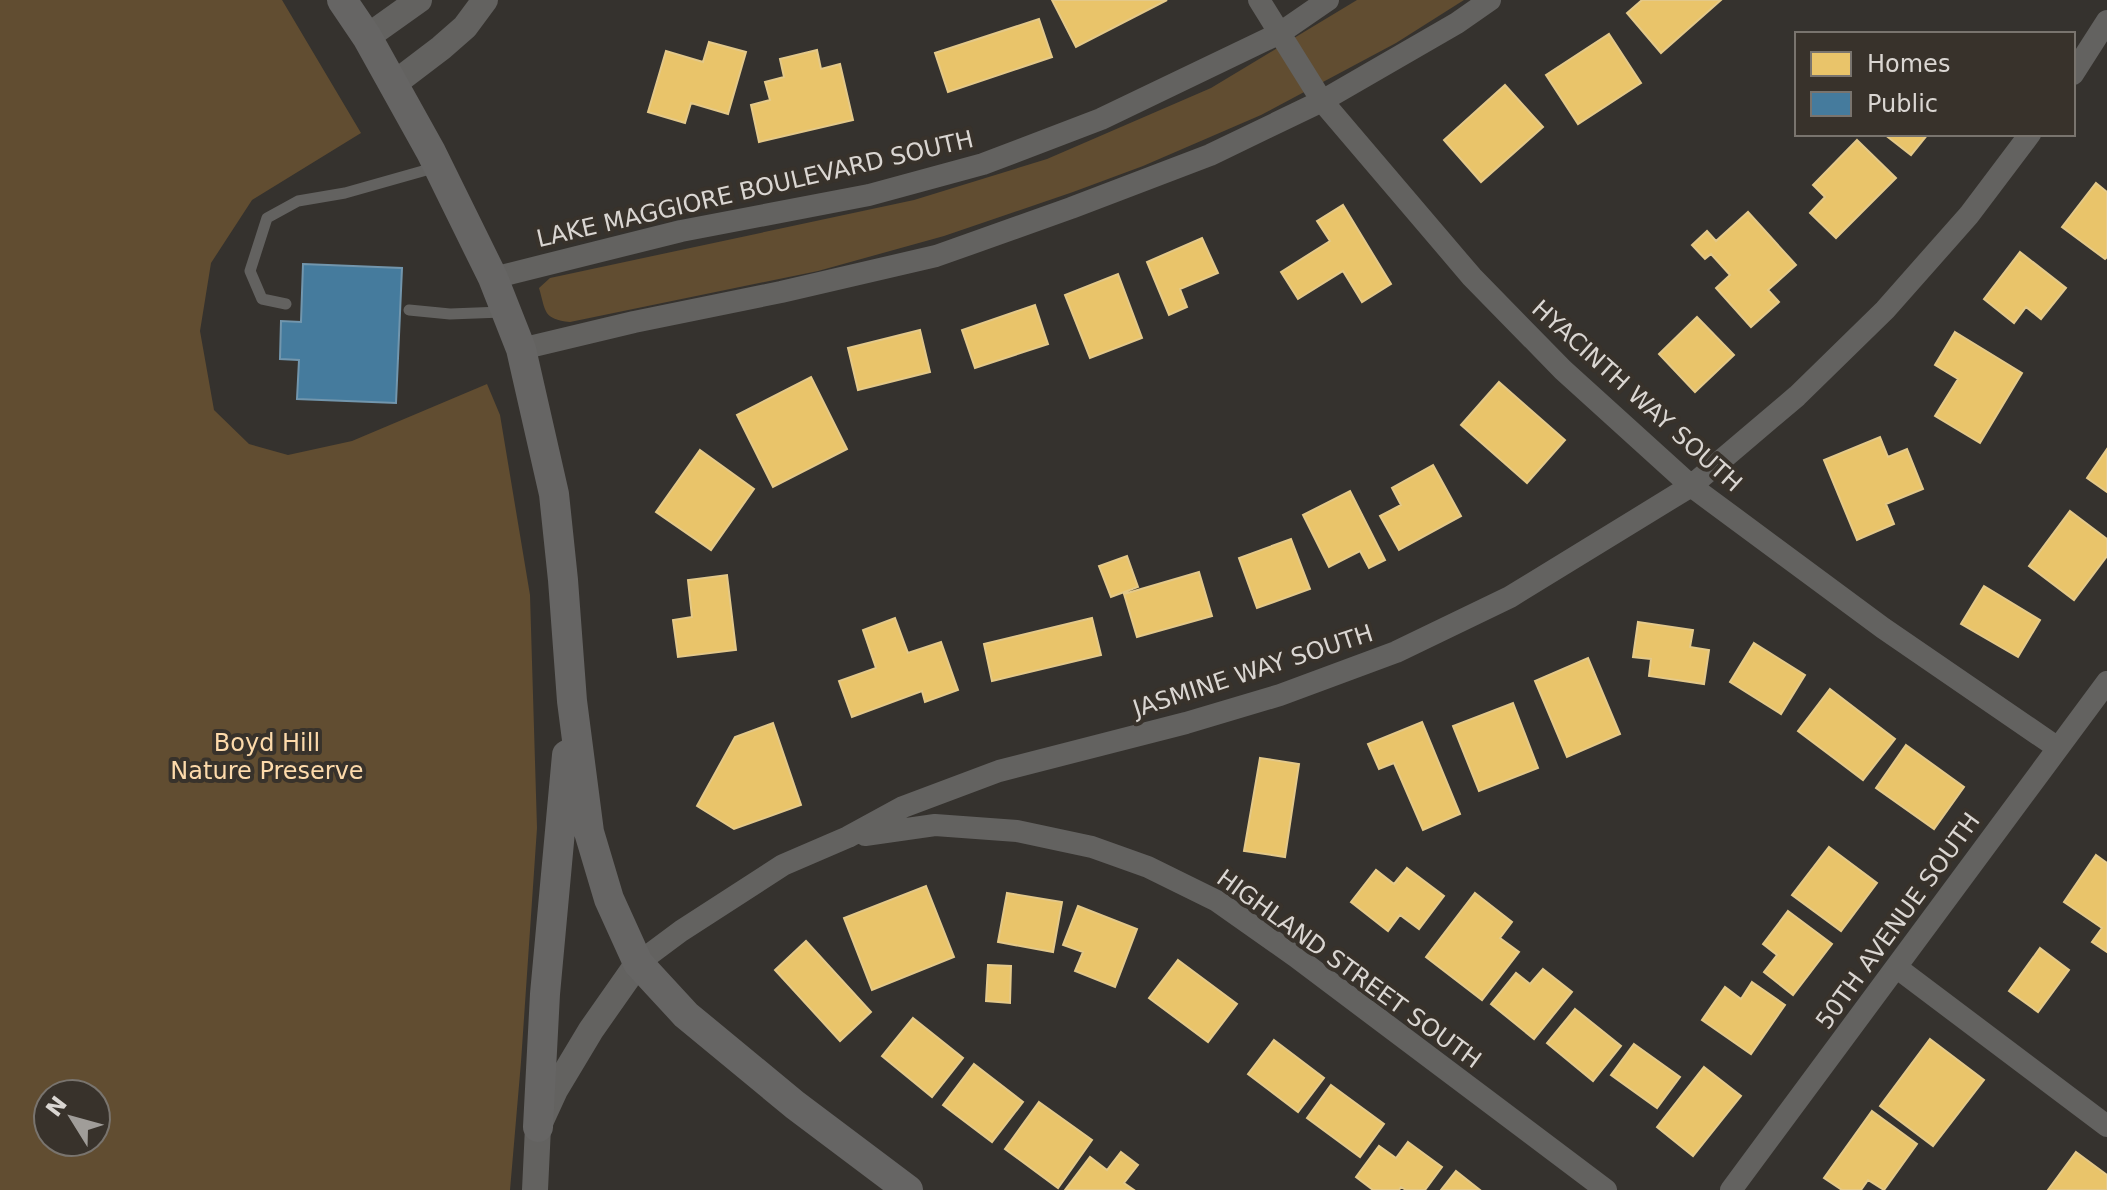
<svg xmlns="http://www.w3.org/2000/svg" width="2107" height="1190" font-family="'DejaVu Sans',sans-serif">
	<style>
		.green { fill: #614d31; fill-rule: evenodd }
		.homes { fill: #e9c46a; stroke: #e4c989; stroke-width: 2 }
		.public { fill: #457b9d; stroke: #7296ad; stroke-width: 2 }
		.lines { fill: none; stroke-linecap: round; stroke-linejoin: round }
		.service { stroke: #636260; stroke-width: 11 }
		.minor { stroke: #636260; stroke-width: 22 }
		.tertiary { stroke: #636260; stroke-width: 26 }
		.secondary { stroke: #666564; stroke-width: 30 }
		.labels { text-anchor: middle; stroke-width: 8; stroke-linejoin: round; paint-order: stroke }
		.street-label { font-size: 24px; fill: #dad6d2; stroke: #38322b }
		.park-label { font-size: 24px; fill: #fddaab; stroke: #38322b }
	</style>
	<rect width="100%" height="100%" fill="#35322e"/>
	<path class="green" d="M 0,0 L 282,0 L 361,133 L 252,200 L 211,263 L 200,331 L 214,410 L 249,444 L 288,455 L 352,441 L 487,384 L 500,415 L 530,595 L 537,828 L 521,1062 L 510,1190 L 0,1190 ZM 48,1094 L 96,1094 L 96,1142 L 48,1142 Z
		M 1357,0 L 1464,0 L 1396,43 L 1261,115 L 1143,166 L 1073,192 L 944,236 L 818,271 L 570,322 C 543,319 546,312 539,288 L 550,278 L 914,200 L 1047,159 L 1211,88 Z"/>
	<path class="homes" d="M 1052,0 L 1167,0 L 1076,47 Z
		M 1642,0 L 1721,0 L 1661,53 L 1627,13 Z
		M 1039,19 L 1052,57 L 948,92 L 935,53 Z
		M 1609,34 L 1641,83 L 1578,124 L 1546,75 Z
		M 709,42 L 746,52 L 728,114 L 691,103 L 685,123 L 648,112 L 666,51 L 703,62 Z
		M 817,50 L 821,69 L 840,64 L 853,120 L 759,142 L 751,105 L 770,100 L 765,82 L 784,77 L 780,59 Z
		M 1505,85 L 1543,127 L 1481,182 L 1444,140 Z
		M 1884,134 L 1928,134 L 1911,155 Z
		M 1857,140 L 1896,178 L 1836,238 L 1810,213 L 1825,197 L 1813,185 Z
		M 2096,183 L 2107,192 L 2107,257 L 2105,259 L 2062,227 Z
		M 1343,205 L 1391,284 L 1362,302 L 1343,271 L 1298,299 L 1281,272 L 1330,241 L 1317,221 Z
		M 1748,212 L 1796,265 L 1768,290 L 1779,302 L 1751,327 L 1716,288 L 1730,275 L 1711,254 L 1705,259 L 1692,245 L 1707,231 L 1716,241 Z
		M 1202,238 L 1218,273 L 1180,289 L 1187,307 L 1169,315 L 1147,262 Z
		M 2020,252 L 2066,288 L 2041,319 L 2026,307 L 2014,323 L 1984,299 Z
		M 1118,274 L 1142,338 L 1090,358 L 1065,295 Z
		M 1035,305 L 1048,344 L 975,368 L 962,330 Z
		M 1697,317 L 1734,355 L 1695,392 L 1659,354 Z
		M 920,330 L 930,372 L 858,390 L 848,348 Z
		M 1955,332 L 2022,373 L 1980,443 L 1935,416 L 1958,379 L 1935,365 Z
		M 811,377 L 847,449 L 773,487 L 737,415 Z
		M 1499,382 L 1565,440 L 1527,483 L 1461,425 Z
		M 1880,437 L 1888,457 L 1907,449 L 1923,489 L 1886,504 L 1894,524 L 1857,540 L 1824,460 Z
		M 2107,449 L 2107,492 L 2087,478 Z
		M 700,450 L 754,489 L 711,550 L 656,512 Z
		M 1433,465 L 1461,516 L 1399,550 L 1380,516 L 1401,505 L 1392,488 Z
		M 1350,491 L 1385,560 L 1369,568 L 1360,551 L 1329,567 L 1303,515 Z
		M 2070,511 L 2107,539 L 2107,556 L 2074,600 L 2029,566 Z
		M 1291,539 L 1310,589 L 1257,608 L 1239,558 Z
		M 1127,556 L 1138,587 L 1111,597 L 1099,566 Z
		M 1199,572 L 1212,616 L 1137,637 L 1124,594 Z
		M 727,575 L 736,650 L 678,657 L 673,620 L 692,617 L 688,580 Z
		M 1984,586 L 2040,620 L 2018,657 L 1961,624 Z
		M 895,618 L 908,653 L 941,642 L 958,690 L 925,702 L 922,691 L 852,717 L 839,681 L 876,668 L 863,630 Z
		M 1092,618 L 1101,655 L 992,681 L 984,644 Z
		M 1638,622 L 1693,630 L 1690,647 L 1709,650 L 1704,684 L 1649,676 L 1651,659 L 1633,657 Z
		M 1754,643 L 1805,675 L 1781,714 L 1730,682 Z
		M 1588,658 L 1620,734 L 1567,757 L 1535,681 Z
		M 1830,689 L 1895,739 L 1863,780 L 1798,731 Z
		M 1513,703 L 1538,768 L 1479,791 L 1453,726 Z
		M 1422,722 L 1460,814 L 1423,830 L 1394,763 L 1379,769 L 1368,744 Z
		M 773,723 L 801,805 L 734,829 L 697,806 L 735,737 Z
		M 1906,745 L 1964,787 L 1934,829 L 1876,788 Z
		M 1260,758 L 1299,764 L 1285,857 L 1244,851 Z
		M 1829,847 L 1877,883 L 1841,931 L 1792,895 Z
		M 2096,855 L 2107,863 L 2107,952 L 2092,942 L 2102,928 L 2064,902 Z
		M 1407,868 L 1444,896 L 1419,929 L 1400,915 L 1388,931 L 1351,902 L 1376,870 L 1394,884 Z
		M 926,886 L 954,957 L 872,990 L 844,918 Z
		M 1007,893 L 1062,902 L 1053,952 L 998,942 Z
		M 1475,893 L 1512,922 L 1500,938 L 1519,952 L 1482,1000 L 1426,957 Z
		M 1078,906 L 1137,929 L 1115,987 L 1075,971 L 1083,952 L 1063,945 Z
		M 1788,911 L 1832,944 L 1793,995 L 1764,972 L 1777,955 L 1763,944 Z
		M 806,941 L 871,1012 L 840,1041 L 775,970 Z
		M 2040,948 L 2069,970 L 2038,1012 L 2009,991 Z
		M 1178,960 L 1237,1004 L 1208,1042 L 1149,998 Z
		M 988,965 L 1011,966 L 1010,1003 L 986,1001 Z
		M 1543,969 L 1572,992 L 1534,1039 L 1491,1004 L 1516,973 L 1530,984 Z
		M 1752,982 L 1785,1005 L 1751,1054 L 1702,1020 L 1725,987 L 1741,999 Z
		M 1575,1009 L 1621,1046 L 1593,1081 L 1547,1043 Z
		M 913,1018 L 963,1058 L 932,1097 L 882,1056 Z
		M 1930,1039 L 1984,1080 L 1933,1146 L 1880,1106 Z
		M 1274,1040 L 1324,1078 L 1298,1112 L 1248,1074 Z
		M 1634,1044 L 1680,1077 L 1657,1108 L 1611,1075 Z
		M 974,1064 L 1023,1102 L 992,1142 L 943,1105 Z
		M 1704,1067 L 1741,1096 L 1693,1156 L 1657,1127 Z
		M 1331,1085 L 1384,1124 L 1360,1157 L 1307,1118 Z
		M 1039,1102 L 1092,1140 L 1058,1188 L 1005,1149 Z
		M 1872,1111 L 1917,1144 L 1884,1190 L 1868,1180 L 1861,1190 L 1842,1190 L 1824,1178 Z
		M 1408,1142 L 1442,1167 L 1425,1190 L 1406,1190 L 1401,1187 L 1399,1190 L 1373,1190 L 1356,1177 L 1379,1146 L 1396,1158 Z
		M 1121,1152 L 1138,1165 L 1124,1183 L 1134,1190 L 1065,1190 L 1090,1157 L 1107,1170 Z
		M 2076,1152 L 2107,1175 L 2107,1190 L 2048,1190 Z
		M 1456,1171 L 1480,1190 L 1441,1190 Z"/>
	<path class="public" d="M 303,264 L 402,268 L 396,403 L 297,399 L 299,360 L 280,359 L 281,321 L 301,322 Z"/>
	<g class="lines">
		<path class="service" d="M 286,304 L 262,299 L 250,271 L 267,218 L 298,201 L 345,193 L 437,167
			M 409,310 L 450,314 L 502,312"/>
		<path class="minor" d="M 1259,0 L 1322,101 L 1472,277 L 1563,370 L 1691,486 L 1883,628 L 2058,748
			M 2073,74 L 2107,21
			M 493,278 L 681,231 L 869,195 L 983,164 L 1101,119 L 1280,33 L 1328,0
			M 521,349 L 634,322 L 781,292 L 936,256 L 1071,208 L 1210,155 L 1322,101 L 1457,23 L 1490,0
			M 865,835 L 935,825 L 1017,831 L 1092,847 L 1148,867 L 1217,901 L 1295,956 L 1606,1190
			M 638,963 L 681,931 L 783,865 L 848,837 L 903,807 L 999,771 L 1186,723 L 1280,695 L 1396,652 L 1510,597 L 1691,486 L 1797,396 L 1885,310 L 1969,215 L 2030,134
			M 1896,967 L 2107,1126
			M 1731,1190 L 2107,682"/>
		<path class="tertiary" d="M 367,37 L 419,0
			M 395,83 L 441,48 L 465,27 L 485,0
			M 535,1190 L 538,1127 L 555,1090 L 591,1030 L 638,963"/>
		<path class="secondary" d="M 342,0 L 367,37 L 431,152 L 493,278 L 521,349 L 554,494 L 563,580 L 572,701 L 589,832 L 609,899 L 638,963 L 686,1015 L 795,1105 L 908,1190
			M 538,1127 L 545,994 L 567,755"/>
	</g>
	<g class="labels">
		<g class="street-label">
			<text transform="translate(755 189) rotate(-13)" y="8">LAKE MAGGIORE BOULEVARD SOUTH</text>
			<text transform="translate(1637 396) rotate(42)" y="8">HYACINTH WAY SOUTH</text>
			<text transform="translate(1253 671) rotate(-18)" y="8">JASMINE WAY SOUTH</text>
			<text transform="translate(1898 921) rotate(-54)" y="8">50TH AVENUE SOUTH</text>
			<text transform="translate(1349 969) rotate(36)" y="8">HIGHLAND STREET SOUTH</text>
		</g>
		<g class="park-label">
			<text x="267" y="751">Boyd Hill<tspan x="267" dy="28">Nature Preserve</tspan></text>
		</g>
	</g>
	<rect x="1795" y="32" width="280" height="104" fill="#38322b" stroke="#79746e" stroke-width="2"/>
	<rect x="1811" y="52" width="40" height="24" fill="#e9c46a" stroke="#79746e" stroke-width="2"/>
	<text x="1867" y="72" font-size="24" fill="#dad6d2">Homes</text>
	<rect x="1811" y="92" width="40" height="24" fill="#457b9d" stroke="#79746e" stroke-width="2"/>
	<text x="1867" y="112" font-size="24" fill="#dad6d2">Public</text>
	<g transform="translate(72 1118) rotate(307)"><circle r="38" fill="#38322b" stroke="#79746e" stroke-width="2"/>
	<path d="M0-6L14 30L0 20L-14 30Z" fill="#a09d99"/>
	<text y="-12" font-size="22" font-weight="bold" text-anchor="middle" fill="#dad6d2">N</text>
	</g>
</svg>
